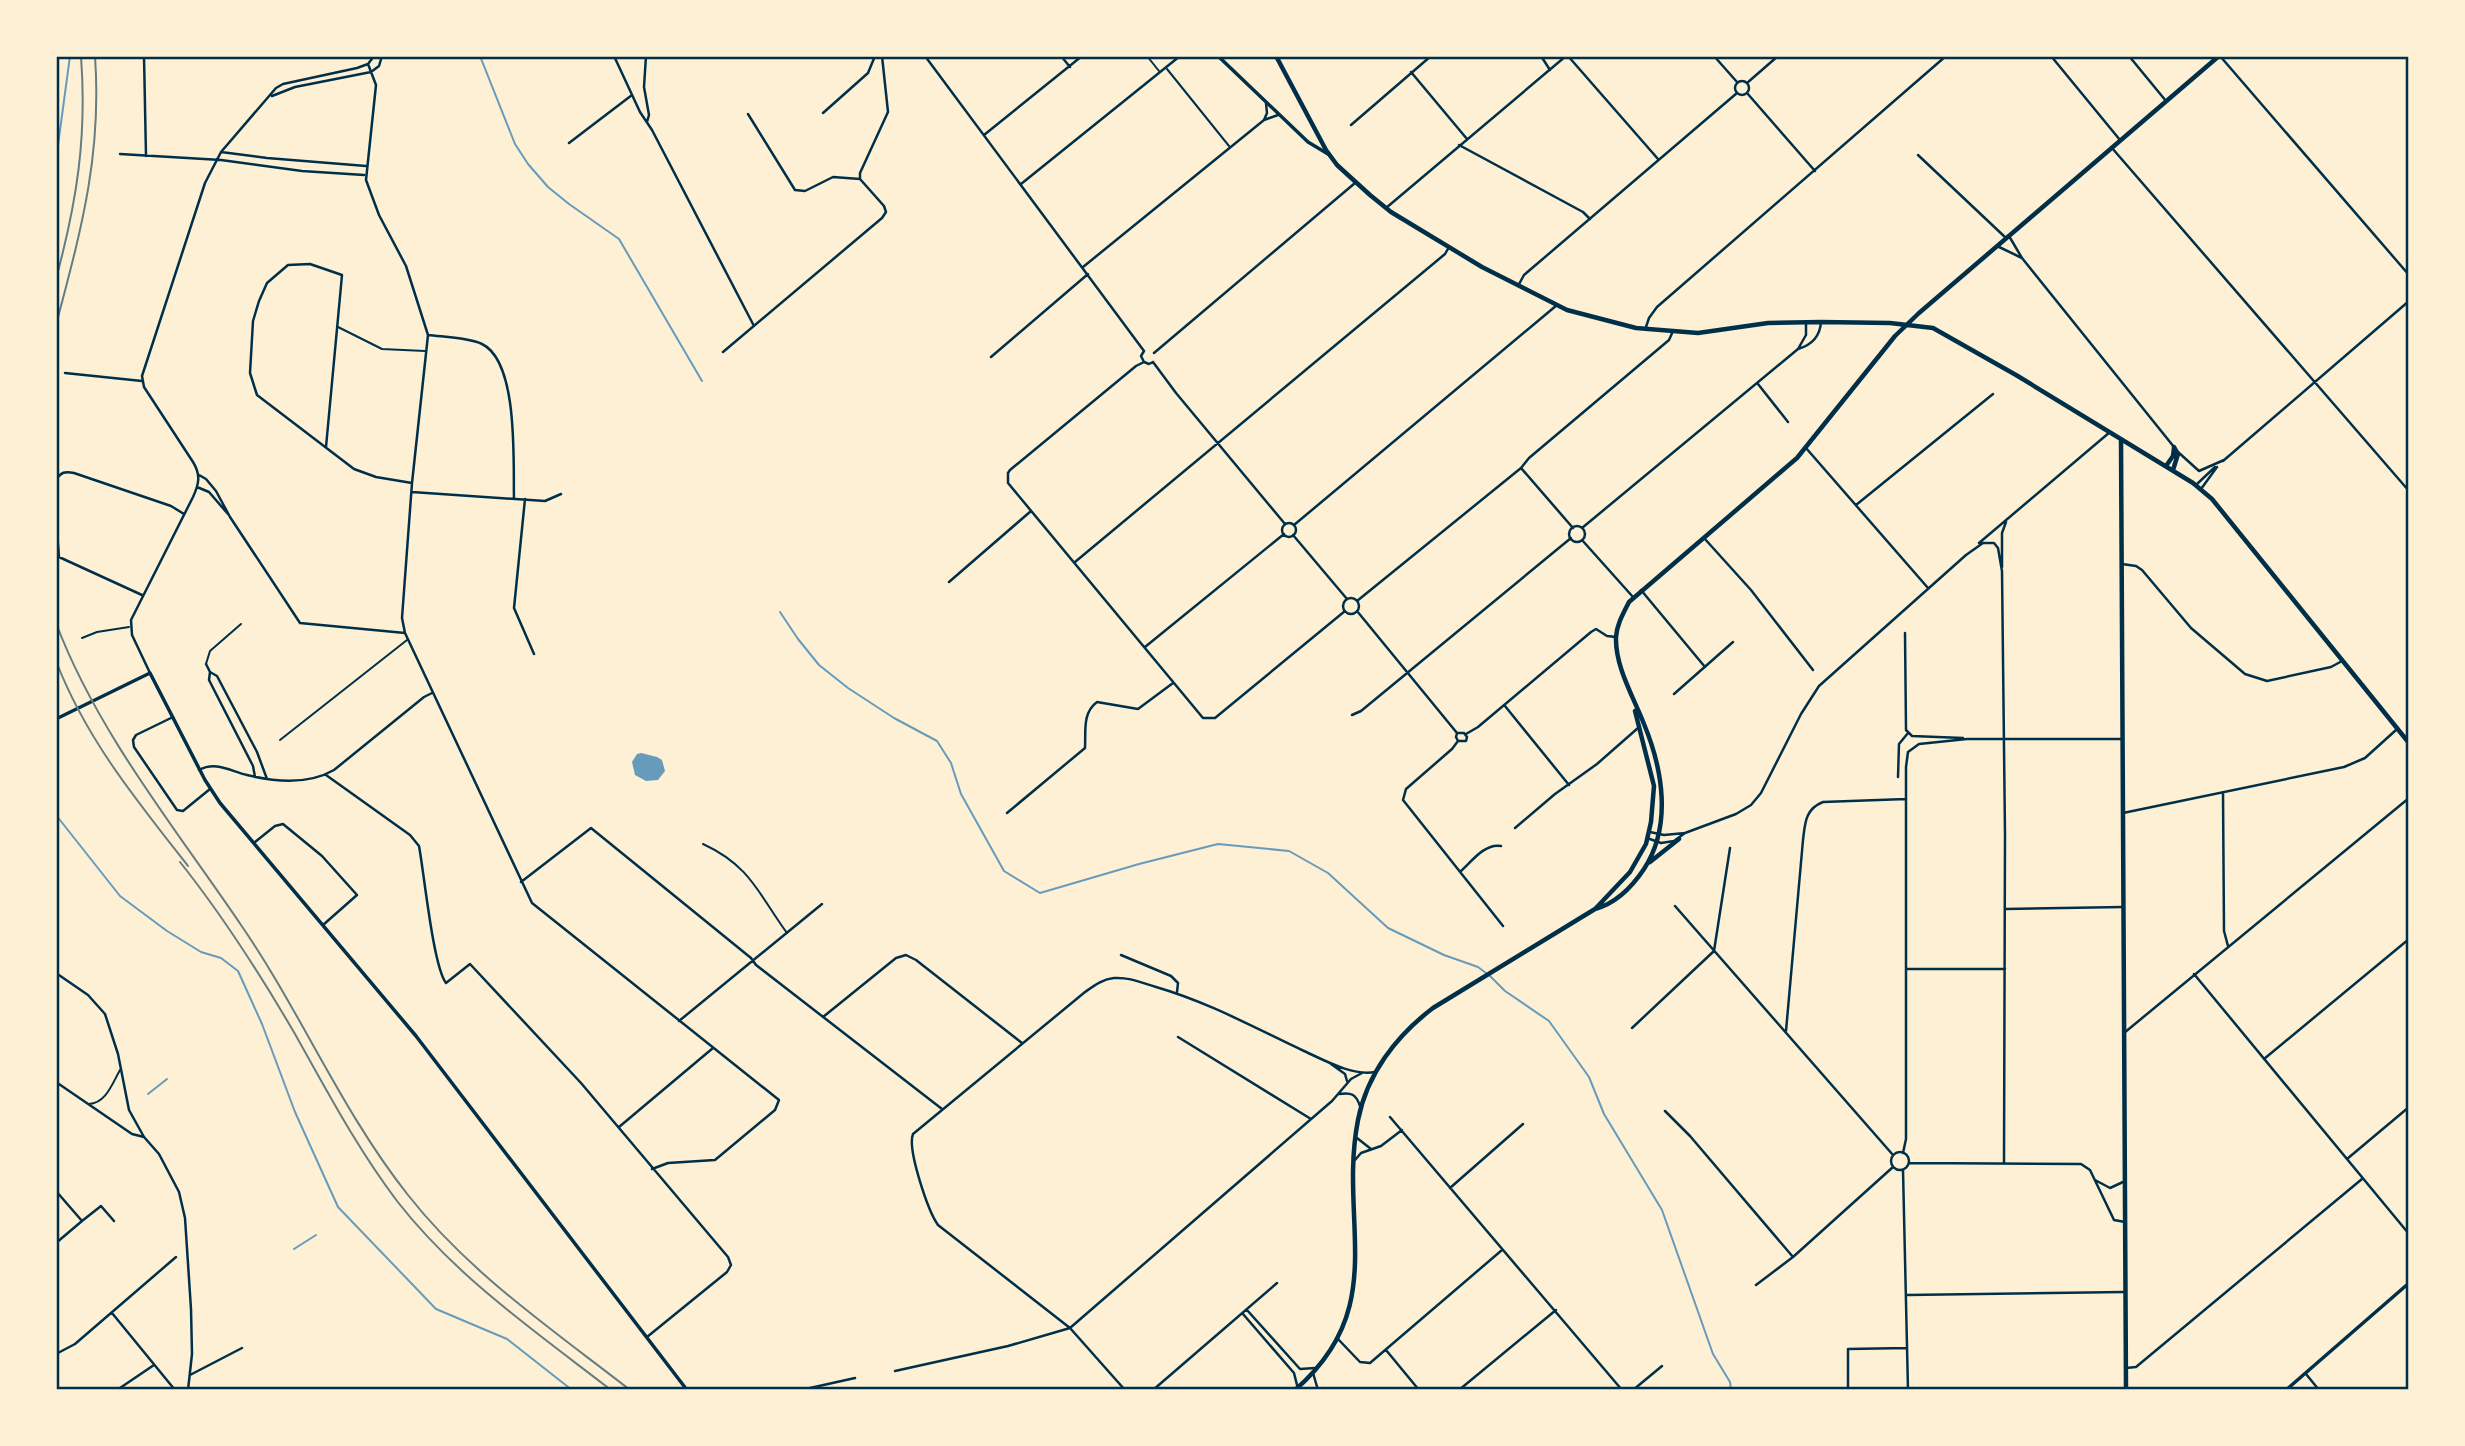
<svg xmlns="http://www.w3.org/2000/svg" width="2465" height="1446" font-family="'PT Sans Narrow',sans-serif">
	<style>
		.water { fill: #669bbc }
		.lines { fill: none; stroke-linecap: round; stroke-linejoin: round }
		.stream { stroke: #669bbc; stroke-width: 2 }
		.service { stroke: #003049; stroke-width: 2 }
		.minor { stroke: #003049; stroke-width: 2.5 }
		.tertiary { stroke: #003049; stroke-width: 3.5 }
		.secondary { stroke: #003049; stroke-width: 3.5 }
		.primary { stroke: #003049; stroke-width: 4.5 }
		.rail { stroke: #657d81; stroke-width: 2 }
		.neatline { fill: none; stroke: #003049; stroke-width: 2.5 }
	</style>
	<rect width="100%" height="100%" fill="#fdf0d5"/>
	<path class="water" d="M 641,753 L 657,757 L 662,760 L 665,771 L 658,780 L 646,781 L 635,775 L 632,762 L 637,754 Z"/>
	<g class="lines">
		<path class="stream" d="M 480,56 L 515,144 L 528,164 L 548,187 L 569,204 L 619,239 L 702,381
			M 56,160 L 70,56
			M 780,612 L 798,639 L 819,665 L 848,688 L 894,718 L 937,741 L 951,763 L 961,794 L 1004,871 L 1040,893 L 1139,864 L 1218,844 L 1289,851 L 1328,873 L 1388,928 L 1444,955 L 1478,967 L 1486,973
			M 56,815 L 120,896 L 167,931 L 201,952 L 221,958 L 238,971 L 262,1024 L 295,1112 L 338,1207 L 436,1309 L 507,1339 L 572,1390
			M 1490,976 L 1505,991 L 1549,1021 L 1589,1077 L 1604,1114 L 1662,1210 L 1713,1354 L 1730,1382 L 1731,1390
			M 148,1094 L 167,1079
			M 294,1249 L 316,1235"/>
		<path class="service" d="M 1147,56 L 1159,71
			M 1167,69 L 1229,146
			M 338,327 L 382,349 L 425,351
			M 82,638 L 97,632 L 129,627
			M 206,664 L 210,651 L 241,624
			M 280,740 L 407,640
			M 703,844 C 751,866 759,895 787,933
			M 89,1104 C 106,1103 112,1084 120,1070"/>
		<path class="minor" d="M 144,56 L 146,156
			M 614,56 L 640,112 L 652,130 L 754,326
			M 646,56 L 644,87 L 649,115 L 647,122
			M 925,56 L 1144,351
			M 1061,56 L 1070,67
			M 1541,56 L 1550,70
			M 1568,56 L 1658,159
			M 1714,56 L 1737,82
			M 2051,56 L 2120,140
			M 2129,56 L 2166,101
			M 2220,56 L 2409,275
			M 2407,56 L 2409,58
			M 368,64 L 376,85 L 366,180 L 379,215 L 406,266 L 428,335 L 412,483 L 402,618 L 405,633 L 532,903 L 779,1100 L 775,1110 L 715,1160 L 668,1163 L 652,1169
			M 1411,72 L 1467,139
			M1735 88a7 7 0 1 1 14 0a7 7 0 1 1-14 0Z
			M 1747,83 L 1778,56
			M 1747,93 L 1815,171
			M 272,96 L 295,87 L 371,72 L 379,66 L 382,56
			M 823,113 L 868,73 L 875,56
			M 1264,120 L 1267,113 L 1266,103
			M 1351,125 L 1431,56
			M 984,135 L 1082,56
			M 569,143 L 632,95
			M 1459,145 L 1583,212 L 1590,219
			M 2112,148 L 2409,491
			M 221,152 L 267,158 L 366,166
			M 120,154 L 221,160 L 302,171 L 364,175
			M 1918,155 L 2006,238
			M 860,179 L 860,173 L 888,112 L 882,56
			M 1021,184 L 1180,56
			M 1386,208 L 1566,56
			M 2009,236 L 2022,258 L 2174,447
			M 1997,246 L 2022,258
			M 1083,267 L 1264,120 L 1278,115
			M 1518,286 L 1524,275 L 1737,93
			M 1646,327 L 1649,318 L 1657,307 L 1946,56
			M 428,335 C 444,337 467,337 482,344 C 519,362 513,463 514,499
			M 1798,349 C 1812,345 1820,336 1821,322
			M 723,352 L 882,218 L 886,212 L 884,206 L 860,179 L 833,177 L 805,191 L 795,190 L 748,114
			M 1154,353 L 1355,183
			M 991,357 L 1088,274
			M 1144,362 L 1141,356 L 1144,351
			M 1153,362 L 1149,364 L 1144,362 L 1136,366 L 1010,470 L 1008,473 L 1008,483 L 1203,718 L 1215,718 L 1345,611
			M 1153,362 L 1176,393 L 1285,524
			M 65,373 L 142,381
			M 1758,384 L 1788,422
			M 326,447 L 342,275 L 310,264 L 288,265 L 267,283 L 259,301 L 253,321 L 250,373 L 257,395 L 354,469 L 376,477 L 412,483
			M 1806,448 L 1928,588
			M 2178,452 L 2199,471 L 2224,460
			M 2223,461 L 2409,301
			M 1521,468 L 1573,528
			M 199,475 L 206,479 L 216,491 L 230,517 L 300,623 L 405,633
			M 56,480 C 61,472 65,471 74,473 L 171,506 L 184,514
			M 2197,484 L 2215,467
			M 197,487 L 209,492 L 228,514
			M 2201,489 L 2217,467
			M 412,492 L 545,501 L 561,494
			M 525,499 L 514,608 L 534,654
			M 1856,505 L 1993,394
			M 56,520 L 59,557 L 142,595
			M1282 530a7 7 0 1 1 14 0a7 7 0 1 1-14 0Z
			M 1294,525 L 1557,305
			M1569 534a8 8 0 1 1 16 0a8 8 0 1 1-16 0Z
			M 1582,528 L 1798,349 L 1806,335 L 1806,323
			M 1293,535 L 1347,599
			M 1704,538 L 1751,590 L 1813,670
			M 1582,540 L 1633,597
			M 1979,543 L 2110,432
			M 1966,555 L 1983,543 L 1994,543 L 1998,548 L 2002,571 L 2005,834 L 2004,1163
			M 1075,562 L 1445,254 L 1449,247
			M 2122,564 L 2136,566 L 2142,570 L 2191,628 L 2245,674 L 2267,681 L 2331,667 L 2342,661
			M 2002,567 L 2002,533 L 2006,522
			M 949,582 L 1031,511
			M 1641,590 L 1705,667
			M1343 606a8 8 0 1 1 16 0a8 8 0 1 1-16 0Z
			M 1357,601 L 1521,468 L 1529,458 L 1669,340 L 1673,331
			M 1357,611 L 1457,733
			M 1905,633 L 1906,730 L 1912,736 L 1963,738
			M 1145,647 L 1284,534
			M 206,664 L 210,672 L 217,676 L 257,752 L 267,779
			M 210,672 L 209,680 L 253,766 L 255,777
			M 150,673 L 132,635 L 131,620 L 193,497 C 199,484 201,475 193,462 L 144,387 L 142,376 L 205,183 L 221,152 L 276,88 L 283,84 L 357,68 L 368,64 L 374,56
			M 1674,694 L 1733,642
			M 1505,706 L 1569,785
			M 1352,715 L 1361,711 L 1571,538
			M 173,717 L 136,735 L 133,740 L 134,747 L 177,810 L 183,811 L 210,789
			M 1466,734 L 1478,727 L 1591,632 L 1596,629 L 1607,636 L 1616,637
			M 1458,741 L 1466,741 L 1467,737 L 1464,733 L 1457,733 L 1456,737 L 1458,741 L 1452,749 L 1406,789 L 1403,800 L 1503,926
			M 199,770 C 216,761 230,771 247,775 C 275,782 308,785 334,770 L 424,697 L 432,693
			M 326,775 L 410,835 L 419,846 C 424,872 433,966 446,983 L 470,964 L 581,1083 L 728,1257 L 731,1265 L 727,1272 L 647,1337
			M 1898,777 L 1899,744 L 1908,733
			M 2223,793 L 2224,931 L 2228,946
			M 1007,813 L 1085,748 C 1086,732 1082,713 1097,702 L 1138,709 L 1173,683
			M 2123,813 L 2344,767 L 2365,758 L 2396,730
			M 1515,828 L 1555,794 L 1597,764 L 1638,728
			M 1650,832 L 1664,835 L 1685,833
			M 1647,838 L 1661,843 L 1674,841 L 1685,833 L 1736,814 L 1751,805 L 1761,793 L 1801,714 L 1819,686 L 1966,555
			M 255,842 L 275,826 L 283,824 L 322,856 L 357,895 L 323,925
			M 1461,871 C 1472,861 1485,843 1501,846
			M 521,882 L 591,828 L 751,958 L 756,965 L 942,1109
			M 1675,906 L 1893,1155
			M 2005,909 L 2123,907
			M 1121,955 L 1171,976 L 1178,983 L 1177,992
			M 1906,969 L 2005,969
			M 56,973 L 88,995 L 105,1014 L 118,1054 L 129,1110 L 144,1137 L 159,1154 L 179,1192 L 185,1218 L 191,1309 L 192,1354 L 188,1390
			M 2194,974 L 2409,1234
			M 823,1017 L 896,958 L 906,955 L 916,960 L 1022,1043
			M 679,1021 L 822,904
			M 1632,1028 L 1714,951 L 1730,848
			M 1786,1031 L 1803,840 C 1805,824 1805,809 1823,802 L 1906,799
			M 2124,1033 L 2409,798
			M 1178,1037 L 1311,1119
			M 2264,1059 L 2409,939
			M 1331,1064 L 1345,1074 L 1347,1081
			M 56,1082 L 132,1134 L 144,1137
			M 1339,1094 C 1351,1092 1356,1094 1360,1106
			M 1665,1111 L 1690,1136 L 1793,1257
			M 1390,1117 L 1622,1390
			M 619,1127 L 713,1048
			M 1357,1138 L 1371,1149
			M1891 1161a9 9 0 1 1 18 0a9 9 0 1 1-18 0Z
			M 1903,1153 L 1906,1139 L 1906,767 L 1908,752 L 1919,744 L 1967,739 L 2122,739
			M 2347,1159 L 2409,1107
			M 1355,1160 L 1361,1153 L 1381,1146 L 1402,1130
			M 1909,1163 L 2081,1164 L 2090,1170 L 2114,1220 L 2125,1222
			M 1903,1170 L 1908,1390
			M 2095,1180 L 2110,1188 L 2123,1182
			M 1450,1188 L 1523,1124
			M 56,1191 L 82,1221 L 56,1243
			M 82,1221 L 101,1206 L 114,1221
			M 1756,1285 L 1793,1257 L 1893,1167
			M 1907,1295 L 2124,1292
			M 1247,1310 L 1300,1369 L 1315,1368
			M 112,1313 L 175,1390
			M 1243,1314 L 1294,1373 L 1297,1385
			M 1337,1338 L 1360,1362 L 1370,1363 L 1502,1250
			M 1386,1350 L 1419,1390
			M 56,1354 L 75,1344 L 176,1257
			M 2126,1368 L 2136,1367 L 2362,1179
			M 895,1371 L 1008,1346 L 1070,1328 L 1332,1101 L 1351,1079 L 1362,1073
			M 1313,1373 L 1318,1390
			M 2306,1374 L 2319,1390
			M 190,1375 L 242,1348
			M 117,1390 L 154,1365
			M 801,1390 L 855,1378
			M 1125,1390 L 1070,1328 L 938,1225 C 928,1211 907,1149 913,1134 L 1085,992 C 1095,985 1103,979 1114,978 C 1130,977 1142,983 1156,987 C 1208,1002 1255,1028 1304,1051 C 1326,1061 1352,1076 1375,1072
			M 1153,1390 L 1277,1283
			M 1459,1390 L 1556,1310
			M 1633,1390 L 1662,1366
			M 1848,1390 L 1848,1349 L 1907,1348"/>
		<path class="tertiary" d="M 1218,56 L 1308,142 L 1328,154"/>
		<path class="secondary" d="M 56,719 L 150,673 L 205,780 L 220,803 L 416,1036 L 687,1390
			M 2286,1390 L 2409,1283"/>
		<path class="primary" d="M 1276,56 L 1326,150 L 1337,165 L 1370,195 L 1391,212 L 1482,267 L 1567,310 L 1636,328 L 1698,333 L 1768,323 L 1821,322 L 1890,323 L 1933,328 L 2016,375 L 2193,483 L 2212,499 L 2409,743
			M 2121,439 L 2126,1390
			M 2166,466 L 2173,456 L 2174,448
			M 2173,470 L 2178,454 L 2174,447
			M 1650,862 L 1679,839
			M 1596,908 L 1630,872 L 1646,844 L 1651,822 L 1654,786 L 1635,711
			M 1295,1390 C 1391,1307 1338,1222 1358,1120 C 1367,1074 1396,1036 1433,1008 L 1595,909 C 1617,903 1632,887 1644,869 C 1672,826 1663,770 1644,724 C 1634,698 1615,667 1616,637 C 1617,624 1623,614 1629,602 L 1797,458 L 1895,336 L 1919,313 L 2219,56"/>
		<path class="rail" d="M 56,279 C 77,201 87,137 81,56
			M 56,325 C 81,230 102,156 95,56
			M 56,623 C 97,732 176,829 241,925 C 301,1012 342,1112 408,1195 C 469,1273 553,1330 630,1390
			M 56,661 C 86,739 137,801 188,866
			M 180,862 C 223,916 260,974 295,1034 C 327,1091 357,1148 397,1201 C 456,1277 536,1332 611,1390"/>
	</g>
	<rect width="2465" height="1446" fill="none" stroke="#fdf0d5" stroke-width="116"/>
	<rect x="58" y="58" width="2349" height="1330" class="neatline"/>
</svg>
